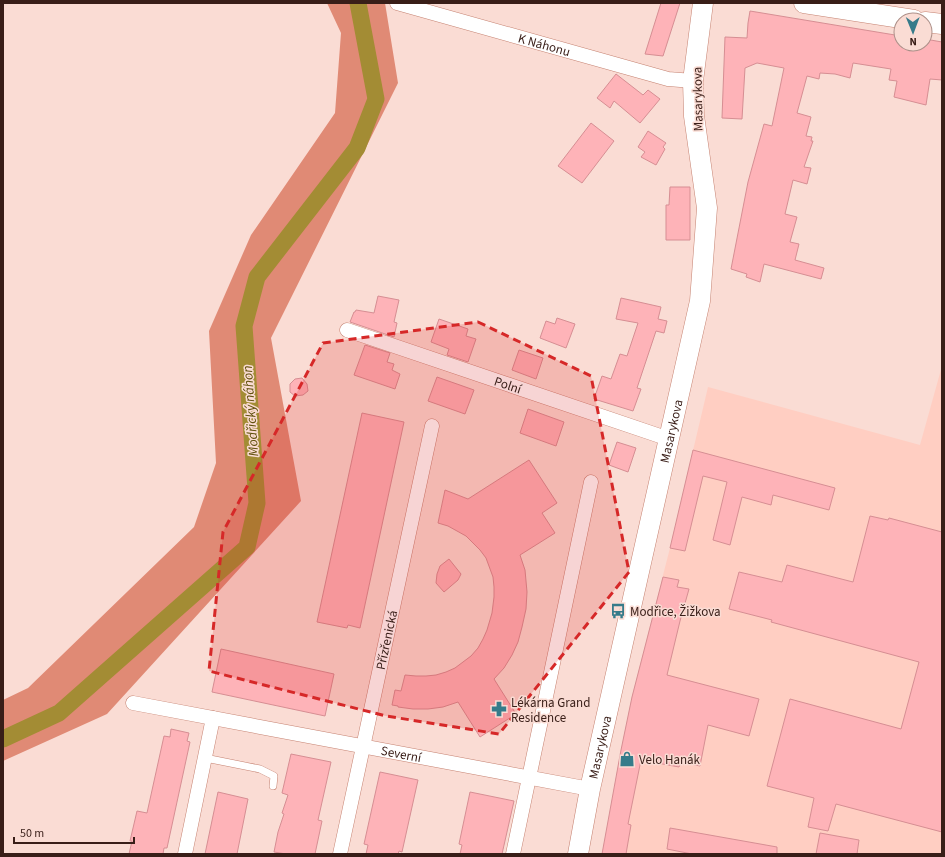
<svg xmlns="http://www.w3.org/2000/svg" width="945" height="857" font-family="'Source Sans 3',sans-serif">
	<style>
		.built { fill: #ffcec2 }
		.forest { fill: #e08a75 }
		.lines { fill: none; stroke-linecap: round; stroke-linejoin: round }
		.canal { stroke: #a38c34; stroke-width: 17 }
		.building { fill: #feb3b8; stroke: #d68e93 }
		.lane-casing { stroke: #c58271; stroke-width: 8 }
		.street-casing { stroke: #c58271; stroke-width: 15 }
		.secondary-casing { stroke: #c58271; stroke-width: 21 }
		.lane { stroke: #fff; stroke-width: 7 }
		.street { stroke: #fff; stroke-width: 14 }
		.secondary { stroke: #fff; stroke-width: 20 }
		.marked { fill: #d62828; fill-opacity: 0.2; stroke: #d62828; stroke-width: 3; stroke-dasharray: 8 5; stroke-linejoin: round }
		.labels { text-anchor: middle; stroke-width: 3; stroke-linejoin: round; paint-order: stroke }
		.street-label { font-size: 13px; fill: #391e18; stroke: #fadcd4 }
		.poi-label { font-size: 13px; fill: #391e18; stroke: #fadcd4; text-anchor: start }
		.water-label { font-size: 14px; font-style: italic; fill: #62510e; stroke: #fadcd4 }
	</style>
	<rect width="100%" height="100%" fill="#fadcd4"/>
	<path class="built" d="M 942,366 L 942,854 L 602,854 L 621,750 L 632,696 L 670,548 L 708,387 L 920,445 Z"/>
	<path class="forest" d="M 327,3 L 385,3 L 398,83 L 271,338 L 301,501 L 107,714 L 3,761 L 3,700 L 28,688 L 194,527 L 216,463 L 209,331 L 251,235 L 335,113 L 341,33 Z"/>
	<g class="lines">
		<path class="canal" d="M 3,739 L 59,713 L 247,547 L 257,503 L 244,326 L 257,277 L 357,148 L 376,99 L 358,3"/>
	</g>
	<path class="building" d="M 661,3 L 680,3 L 663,56 L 645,54 Z
		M 750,11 L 901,36 L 901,44 L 925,44 L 925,39 L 942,42 L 942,80 L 930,79 L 926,105 L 894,97 L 897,81 L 889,80 L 891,69 L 853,63 L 850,78 L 835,74 L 820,73 L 819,79 L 807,76 L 797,113 L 811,117 L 806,136 L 812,137 L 811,141 L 813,141 L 804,167 L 811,168 L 807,184 L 793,180 L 785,214 L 797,217 L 790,242 L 799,244 L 795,260 L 824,268 L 821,279 L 764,264 L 760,282 L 746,277 L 747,274 L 731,269 L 748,182 L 764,124 L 772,126 L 784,68 L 757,63 L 745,68 L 742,119 L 722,118 L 725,37 L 747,38 L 748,23 Z
		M 616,74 L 643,95 L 648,90 L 660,99 L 640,123 L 614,101 L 610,108 L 597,98 Z
		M 591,123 L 614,141 L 582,183 L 558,166 Z
		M 648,131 L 666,143 L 663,147 L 665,149 L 656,165 L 641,157 L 645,152 L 638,147 Z
		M 670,187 L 690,187 L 690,240 L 666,240 L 666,205 L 669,205 Z
		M 378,296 L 399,300 L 394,322 L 397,323 L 394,337 L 350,322 L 354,312 L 355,312 L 356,310 L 374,313 Z
		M 621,298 L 661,307 L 658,319 L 667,321 L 664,333 L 656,331 L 637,388 L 641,389 L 633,411 L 594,399 L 602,376 L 611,379 L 620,354 L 627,356 L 638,323 L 616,319 Z
		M 557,318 L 575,324 L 566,348 L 540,338 L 546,321 L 555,324 Z
		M 439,319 L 468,329 L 466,336 L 476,339 L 468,362 L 447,355 L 449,349 L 431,342 Z
		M 365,345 L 390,353 L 387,362 L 394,364 L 392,370 L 400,374 L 395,389 L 354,375 Z
		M 519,350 L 543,358 L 536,379 L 512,370 Z
		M 437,377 L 474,390 L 465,414 L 428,401 Z
		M 302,378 L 307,384 L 308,391 L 303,395 L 295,396 L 290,392 L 290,384 L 295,379 Z
		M 528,409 L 564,422 L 556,446 L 520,433 Z
		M 362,413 L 404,422 L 360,628 L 348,625 L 347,628 L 317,622 Z
		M 617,442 L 636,448 L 628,472 L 609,465 Z
		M 693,450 L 835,488 L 829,510 L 773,495 L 771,505 L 742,497 L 730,545 L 713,540 L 727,482 L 703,476 L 685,551 L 670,548 Z
		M 529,460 L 557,503 L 542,513 L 555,533 L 520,555 L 525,570 L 527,592 L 526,609 L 522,627 L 518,642 L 512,655 L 504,668 L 494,679 L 516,714 L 480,737 L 458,702 L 443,707 L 428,709 L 413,709 L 398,707 L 398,706 L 392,705 L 395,690 L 401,691 L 405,675 L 416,676 L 426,676 L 436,675 L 446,672 L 455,668 L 471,656 L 478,648 L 483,639 L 487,630 L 492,613 L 494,597 L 494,587 L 493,577 L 486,558 L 480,550 L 466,536 L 448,526 L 438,523 L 445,490 L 468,499 Z
		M 870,516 L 888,520 L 889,518 L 942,532 L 942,832 L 836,804 L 828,831 L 808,827 L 814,798 L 767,786 L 790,699 L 901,729 L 919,662 L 771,622 L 772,620 L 729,609 L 739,572 L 782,582 L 787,565 L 853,582 Z
		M 449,559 L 461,574 L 458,580 L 444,592 L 436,583 L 437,574 L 440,566 Z
		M 663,577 L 679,580 L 677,587 L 689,589 L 680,621 L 667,675 L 759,699 L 749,736 L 708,725 L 700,766 L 681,762 L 679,767 L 641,760 L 628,824 L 631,825 L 626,854 L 602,854 L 621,750 L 632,697 Z
		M 221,649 L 334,674 L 325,716 L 212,692 Z
		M 171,729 L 189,733 L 187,741 L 190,742 L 167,848 L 164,848 L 163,854 L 129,854 L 132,841 L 130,841 L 137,811 L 147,813 L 164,736 L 170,737 Z
		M 291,754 L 331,762 L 318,820 L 322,821 L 315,854 L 286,854 L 274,852 L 278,832 L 284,814 L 282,813 L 288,795 L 282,793 Z
		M 380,772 L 418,780 L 402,852 L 399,851 L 398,854 L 366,854 L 368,845 L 364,844 Z
		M 218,792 L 248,799 L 237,854 L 205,854 Z
		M 470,792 L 514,801 L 502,854 L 460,854 L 462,845 L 459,844 Z
		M 670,828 L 777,847 L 777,854 L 692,854 L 667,849 Z
		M 820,833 L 859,840 L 857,854 L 816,854 Z"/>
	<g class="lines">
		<g class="lane-casing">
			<path id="lane" d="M 205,758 L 260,769 L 274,776 L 273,786"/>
		</g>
		<g class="street-casing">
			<g id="street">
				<path id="s1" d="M 397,3 L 668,79 L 693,81"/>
				<path id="s2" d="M 347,330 L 669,439"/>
				<path id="s3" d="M 133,703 L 590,789"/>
				<path d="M 185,854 L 213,718"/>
				<path id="s4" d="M 340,854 L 432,426"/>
				<path d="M 513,854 L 591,482"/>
			</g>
		</g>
		<g class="secondary-casing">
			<g id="secondary">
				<path d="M 804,3 L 914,20"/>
				<path d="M 925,22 L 942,24"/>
				<path id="s5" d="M 578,854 L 590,789 L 700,301 L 707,208 L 694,116 L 693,81 L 703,3"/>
			</g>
		</g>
		<use href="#lane" class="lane"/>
		<use href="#street" class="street"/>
		<use href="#secondary" class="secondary"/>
	</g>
	<path class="marked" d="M 478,322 L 591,376 L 629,572 L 499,734 L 386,716 L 209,671 L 223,532 L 323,343 Z"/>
	<defs>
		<g id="bus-bare" transform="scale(1.2)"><path d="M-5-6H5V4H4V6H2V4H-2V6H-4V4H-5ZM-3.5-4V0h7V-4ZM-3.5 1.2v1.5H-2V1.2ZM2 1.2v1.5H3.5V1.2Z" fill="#367b8a" stroke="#fadcd4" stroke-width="2.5" paint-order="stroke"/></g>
		<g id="pharmacy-bare" transform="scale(1.2)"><path d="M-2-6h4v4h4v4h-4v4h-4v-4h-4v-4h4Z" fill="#367b8a" stroke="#fadcd4" stroke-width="2.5" paint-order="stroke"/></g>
		<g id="shop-bare" transform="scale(1.2)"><path d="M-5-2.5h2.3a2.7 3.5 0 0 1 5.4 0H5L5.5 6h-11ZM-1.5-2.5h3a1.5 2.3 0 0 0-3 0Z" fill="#367b8a" stroke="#fadcd4" stroke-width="2.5" paint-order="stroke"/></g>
	</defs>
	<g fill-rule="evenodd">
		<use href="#bus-bare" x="618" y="611"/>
		<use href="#pharmacy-bare" x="499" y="709"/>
		<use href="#shop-bare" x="627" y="759"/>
	</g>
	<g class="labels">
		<g class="street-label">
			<text dy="5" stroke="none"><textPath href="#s1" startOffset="153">K Náhonu</textPath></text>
			<text transform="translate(697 99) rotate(-91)" y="5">Masarykova</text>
			<text dy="5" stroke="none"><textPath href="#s2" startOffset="170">Polní</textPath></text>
			<text dy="5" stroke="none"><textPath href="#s5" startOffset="433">Masarykova</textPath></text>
			<text dy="5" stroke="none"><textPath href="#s4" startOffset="219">Přízřenická</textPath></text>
			<text dy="5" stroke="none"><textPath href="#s5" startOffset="109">Masarykova</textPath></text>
			<text dy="5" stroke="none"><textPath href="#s3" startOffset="273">Severní</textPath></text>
		</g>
		<g class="poi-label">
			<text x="630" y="616">Modřice, Žižkova</text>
			<text x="511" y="707">Lékárna Grand<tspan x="511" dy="15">Residence</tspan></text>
			<text x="639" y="764">Velo Hanák</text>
		</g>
		<g class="water-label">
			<text transform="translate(250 411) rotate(-94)" y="5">Modřický náhon</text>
		</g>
	</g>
	<rect width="945" height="857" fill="none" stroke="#391e18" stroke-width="8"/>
	<g transform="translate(913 32) rotate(179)"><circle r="19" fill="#fadcd4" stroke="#ad9089"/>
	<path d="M0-3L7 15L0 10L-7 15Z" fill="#367b8a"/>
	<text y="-6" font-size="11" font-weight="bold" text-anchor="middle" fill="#391e18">N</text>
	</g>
	<path d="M14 837v6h120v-6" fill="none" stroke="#391e18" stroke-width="2"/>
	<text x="20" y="837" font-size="12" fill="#391e18" stroke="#fadcd4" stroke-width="3" paint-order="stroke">50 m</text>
</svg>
